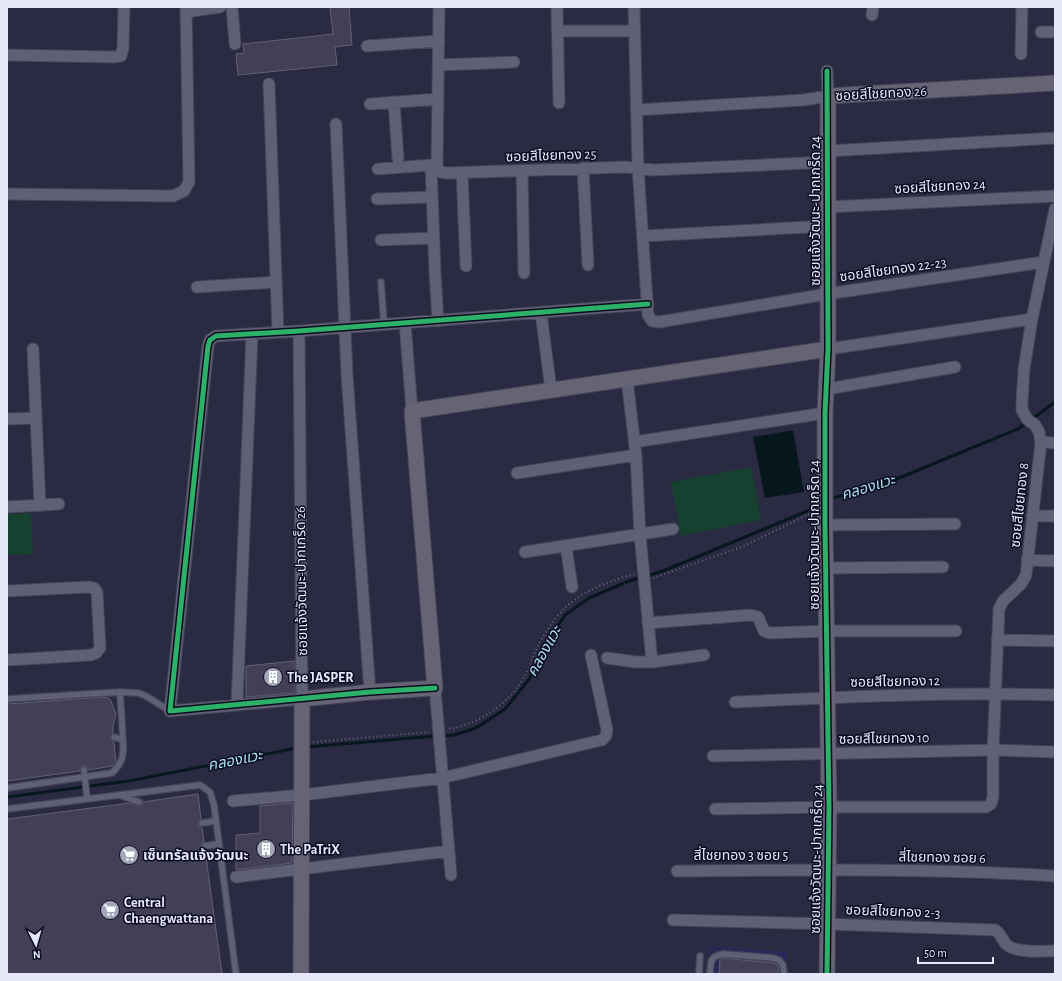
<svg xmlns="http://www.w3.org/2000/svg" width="1062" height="981" font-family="'Alegreya Sans','Noto Sans Thai',sans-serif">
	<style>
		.built { fill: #272758 }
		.green { fill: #164131 }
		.water { fill: #08171e }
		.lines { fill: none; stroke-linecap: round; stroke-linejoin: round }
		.stream { stroke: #08171e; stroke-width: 3 }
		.building { fill: #433f54; stroke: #636075 }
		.lane-casing { stroke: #464659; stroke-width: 8 }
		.street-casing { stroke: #464659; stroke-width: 13 }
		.secondary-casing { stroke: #464659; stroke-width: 17 }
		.path { stroke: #68697a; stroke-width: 2; stroke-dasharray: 1 3; stroke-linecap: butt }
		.lane { stroke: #606074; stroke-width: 5.5 }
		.street { stroke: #606074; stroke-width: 11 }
		.secondary { stroke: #666375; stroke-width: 15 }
		.cycleway-casing { stroke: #0c0c20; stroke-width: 8 }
		.cycleway { stroke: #2db169; stroke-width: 5 }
		.labels { text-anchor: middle; stroke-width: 3; stroke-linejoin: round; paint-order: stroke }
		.street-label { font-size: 14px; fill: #e6e8fa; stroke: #0c0c20 }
		.poi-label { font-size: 14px; font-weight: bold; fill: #e6e8fa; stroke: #0c0c20; text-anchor: start }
		.water-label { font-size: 15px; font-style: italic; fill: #abe1f3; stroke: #0c0c20 }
	</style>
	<rect width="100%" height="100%" fill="#2a2a42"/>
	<path class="built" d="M 710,946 L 787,952 L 785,974 L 708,974 Z"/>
	<path class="green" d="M 751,467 L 761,520 L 681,536 L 671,482 Z
		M 31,513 L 33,554 L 7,555 L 7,514 Z"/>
	<path class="water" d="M 793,430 L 804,492 L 765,498 L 753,437 Z"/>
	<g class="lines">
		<path class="stream" d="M 1032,419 L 1055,402
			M 830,499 L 899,478 L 1018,429 L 1027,422
			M 442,736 L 454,735 L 476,728 L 505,709 L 530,678 L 543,648 L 565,615 L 589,598 L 629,581 L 663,571 L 810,510 L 820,504
			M 306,747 L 436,736
			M 7,797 L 129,781 L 297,748"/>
	</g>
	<path class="building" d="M 330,7 L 349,7 L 352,45 L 335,47 L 337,65 L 238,75 L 236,54 L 244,53 L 243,44 L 333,34 Z
		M 295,661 L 295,693 L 246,697 L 246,666 Z
		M 103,697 L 110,699 L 116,714 L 113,726 L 113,733 L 110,736 L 111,740 L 114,742 L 116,762 L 113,766 L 88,770 L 86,766 L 83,766 L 80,768 L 80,771 L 7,781 L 7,704 Z
		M 198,794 L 201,819 L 198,823 L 199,826 L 202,827 L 204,842 L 202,843 L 201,846 L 202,849 L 205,850 L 222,974 L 7,974 L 7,819 L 130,803 L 139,806 L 142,805 L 143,802 Z
		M 293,803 L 292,863 L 236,870 L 236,835 L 260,833 L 260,806 Z
		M 723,958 L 774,963 L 779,966 L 778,974 L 719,974 L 720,959 Z"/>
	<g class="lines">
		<g class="lane-casing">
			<path id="lane" d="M 381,282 L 384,325
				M 120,692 L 123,740
				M 7,699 L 120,692 L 138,693 L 146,696 L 170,711
				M 84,770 L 87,798
				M 7,788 L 112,773 C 123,762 124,756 123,740 L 114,737
				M 122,796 L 139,802
				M 7,809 L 200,785 L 210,792 L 214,805 L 236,974
				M 202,823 L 215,821
				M 205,846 L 218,844
				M 699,974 L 700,956
				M 710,974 C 711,962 709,957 723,954 L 773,958 L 779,960 L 783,965 L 784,974"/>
		</g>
		<g class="street-casing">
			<path id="street" d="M 232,7 L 235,44
				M 439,7 L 437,167 L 440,172 L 447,173 L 625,167 L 653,170 L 828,162
				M 557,7 L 559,103
				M 634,7 L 638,168 L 648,315 L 652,321 L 659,322 L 827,294 L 1044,262
				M 186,12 L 220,7
				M 872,15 L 873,7
				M 557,31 L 634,31
				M 1041,32 L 1055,32
				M 367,46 L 439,41
				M 1021,54 L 1022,7
				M 7,55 L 114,57 L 121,56 L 123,48 L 124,7
				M 439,65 L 514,62
				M 269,84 L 278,332
				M 394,102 L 398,158
				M 370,104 L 438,99
				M 636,110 L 803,100 L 828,96 L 827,71
				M 336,124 L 347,375 L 370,692
				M 828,151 L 1055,138
				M 583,168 L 588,265
				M 378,169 L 431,165 L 435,272 L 438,321
				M 522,171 L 524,273
				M 462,173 L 466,266
				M 7,194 L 173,196 L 184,191 L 189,182 L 186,7
				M 377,199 L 432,197
				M 827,207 L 1055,196
				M 643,236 L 827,226
				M 381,240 L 434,238
				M 197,287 L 276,282
				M 541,313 L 551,390
				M 405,323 L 412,411
				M 299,331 L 302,699 L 170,711 L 208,346 L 210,340 L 216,336 L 299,331 L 648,304
				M 33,349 L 40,506
				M 828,349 L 1032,319
				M 627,379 L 636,455 L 640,535 L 652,662
				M 827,389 L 955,367
				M 7,419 L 36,418
				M 634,442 L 825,413
				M 1041,442 L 1055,443
				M 517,473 L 636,455
				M 7,507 L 59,504
				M 1032,516 L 1055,516
				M 825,525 L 955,524
				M 566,546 L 572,587
				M 525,552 L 673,529
				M 1027,560 L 1055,561
				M 825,568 L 943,567
				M 7,591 L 89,587 L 94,588 L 97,592 L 100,648 L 96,653 L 91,655 L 7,660
				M 648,623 L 750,615 L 758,617 L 764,631 L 770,633 L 826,631 L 956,631
				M 997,640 L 1055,641
				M 607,658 L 636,662 L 652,662 L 704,655
				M 435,688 L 451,875
				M 735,702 C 842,697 948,692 1055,695
				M 237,705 L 252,334
				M 713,756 L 993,750 L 1055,752
				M 233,801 L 302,795 L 442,778 L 602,740 L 606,736 L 607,730 L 591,655
				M 715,809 L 829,807 L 986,807 L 991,804 L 993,797 L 993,750 L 999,609 L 1003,601 L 1021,584 L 1026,575 L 1041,442 L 1039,432 L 1035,425 L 1027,419 L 1022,410 L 1022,402 L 1024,369 L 1032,319 L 1055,209
				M 677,871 C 803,870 929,868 1055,876
				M 236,877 L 449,851
				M 673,920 L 827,924 L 995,930 C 1002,934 1002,941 1007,945 C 1016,953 1043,951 1055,951"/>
		</g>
		<g class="secondary-casing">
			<path id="secondary" d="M 301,974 L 302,699 L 370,692 L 435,688 L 412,411 L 828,349
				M 827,974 L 829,807 L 825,525 L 825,413 L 828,349 L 828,96 L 1055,83"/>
		</g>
		<path class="path" d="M 653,578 L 742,547 L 813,512
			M 449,729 C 480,724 513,701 527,672 C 530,665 532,658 535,652 C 541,638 552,622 562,611 C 581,591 609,581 635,574
			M 313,742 L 429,732"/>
		<use href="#lane" class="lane"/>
		<use href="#street" class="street"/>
		<use href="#secondary" class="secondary"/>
		<g class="cycleway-casing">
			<path id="cycleway" d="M 435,688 L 370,692 L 170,711 L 208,346 L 210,340 L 216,336 L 299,331 L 648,304
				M 827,974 L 829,807 L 825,525 L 825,413 L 828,349 L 827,71"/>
		</g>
		<use href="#cycleway" class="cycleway"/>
	</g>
	<defs>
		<g id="building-disc" transform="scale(1)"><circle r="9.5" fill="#a4a6ba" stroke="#0c0c20"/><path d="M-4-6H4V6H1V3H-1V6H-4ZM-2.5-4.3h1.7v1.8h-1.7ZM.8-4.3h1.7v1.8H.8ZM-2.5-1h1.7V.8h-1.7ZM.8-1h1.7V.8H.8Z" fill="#fff"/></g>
		<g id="supermarket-disc" transform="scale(1)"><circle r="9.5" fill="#a4a6ba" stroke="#0c0c20"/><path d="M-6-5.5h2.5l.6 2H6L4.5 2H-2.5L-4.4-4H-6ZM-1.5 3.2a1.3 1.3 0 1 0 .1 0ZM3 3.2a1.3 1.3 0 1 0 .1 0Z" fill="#fff"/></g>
	</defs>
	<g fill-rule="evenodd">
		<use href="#building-disc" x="273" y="677"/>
		<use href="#building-disc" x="266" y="849"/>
		<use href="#supermarket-disc" x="129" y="855"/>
		<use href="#supermarket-disc" x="110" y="910"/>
	</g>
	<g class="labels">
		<g class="street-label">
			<text transform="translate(881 93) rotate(-3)" y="5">ซอยสีไชยทอง 26</text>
			<text transform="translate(551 155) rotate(-2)" y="5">ซอยสีไชยทอง 25</text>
			<text transform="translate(940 186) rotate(-3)" y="5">ซอยสีไชยทอง 24</text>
			<text transform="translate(815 211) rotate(-90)" y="5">ซอยแจ้งวัฒนะ-ปากเกร็ด 24</text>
			<text transform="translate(893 269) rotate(-8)" y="5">ซอยสีไชยทอง 22-23</text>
			<text transform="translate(1019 505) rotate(-84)" y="5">ซอยสีไชยทอง 8</text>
			<text transform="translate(814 535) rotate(-90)" y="5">ซอยแจ้งวัฒนะ-ปากเกร็ด 24</text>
			<text transform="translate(301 581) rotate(-91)" y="5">ซอยแจ้งวัฒนะ-ปากเกร็ด 26</text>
			<text transform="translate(895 681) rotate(-1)" y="5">ซอยสีไชยทอง 12</text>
			<text transform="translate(884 738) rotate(-1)" y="5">ซอยสีไชยทอง 10</text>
			<text x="741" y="860">สี่ไชยทอง 3 ซอย 5</text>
			<text transform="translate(942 857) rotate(1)" y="5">สี่ไชยทอง ซอย 6</text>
			<text transform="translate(816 859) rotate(-89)" y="5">ซอยแจ้งวัฒนะ-ปากเกร็ด 24</text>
			<text transform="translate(893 911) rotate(2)" y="5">ซอยสีไชยทอง 2-3</text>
		</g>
		<g class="poi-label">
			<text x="287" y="682">The JASPER</text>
			<text x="280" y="854">The PaTriX</text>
			<text x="143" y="860">เซ็นทรัลแจ้งวัฒนะ</text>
			<text x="124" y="907">Central<tspan x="124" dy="16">Chaengwattana</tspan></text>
		</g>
		<g class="water-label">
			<text transform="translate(868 487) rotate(-17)" y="5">คลองแวะ</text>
			<text transform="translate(544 651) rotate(-61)" y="5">คลองแวะ</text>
			<text transform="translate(235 760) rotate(-11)" y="5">คลองแวะ</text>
		</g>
	</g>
	<rect width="1062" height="981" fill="none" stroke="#e6e8fa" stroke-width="16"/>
	<g transform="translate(36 945) rotate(175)" stroke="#0c0c20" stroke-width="3" paint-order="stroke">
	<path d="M0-3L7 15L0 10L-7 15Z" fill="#e6e8fa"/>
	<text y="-6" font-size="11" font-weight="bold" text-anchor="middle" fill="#e6e8fa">N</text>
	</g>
	<path d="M918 957v6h75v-6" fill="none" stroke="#e6e8fa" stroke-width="2"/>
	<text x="924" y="957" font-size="12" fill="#e6e8fa" stroke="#0c0c20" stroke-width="3" paint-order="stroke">50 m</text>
</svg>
